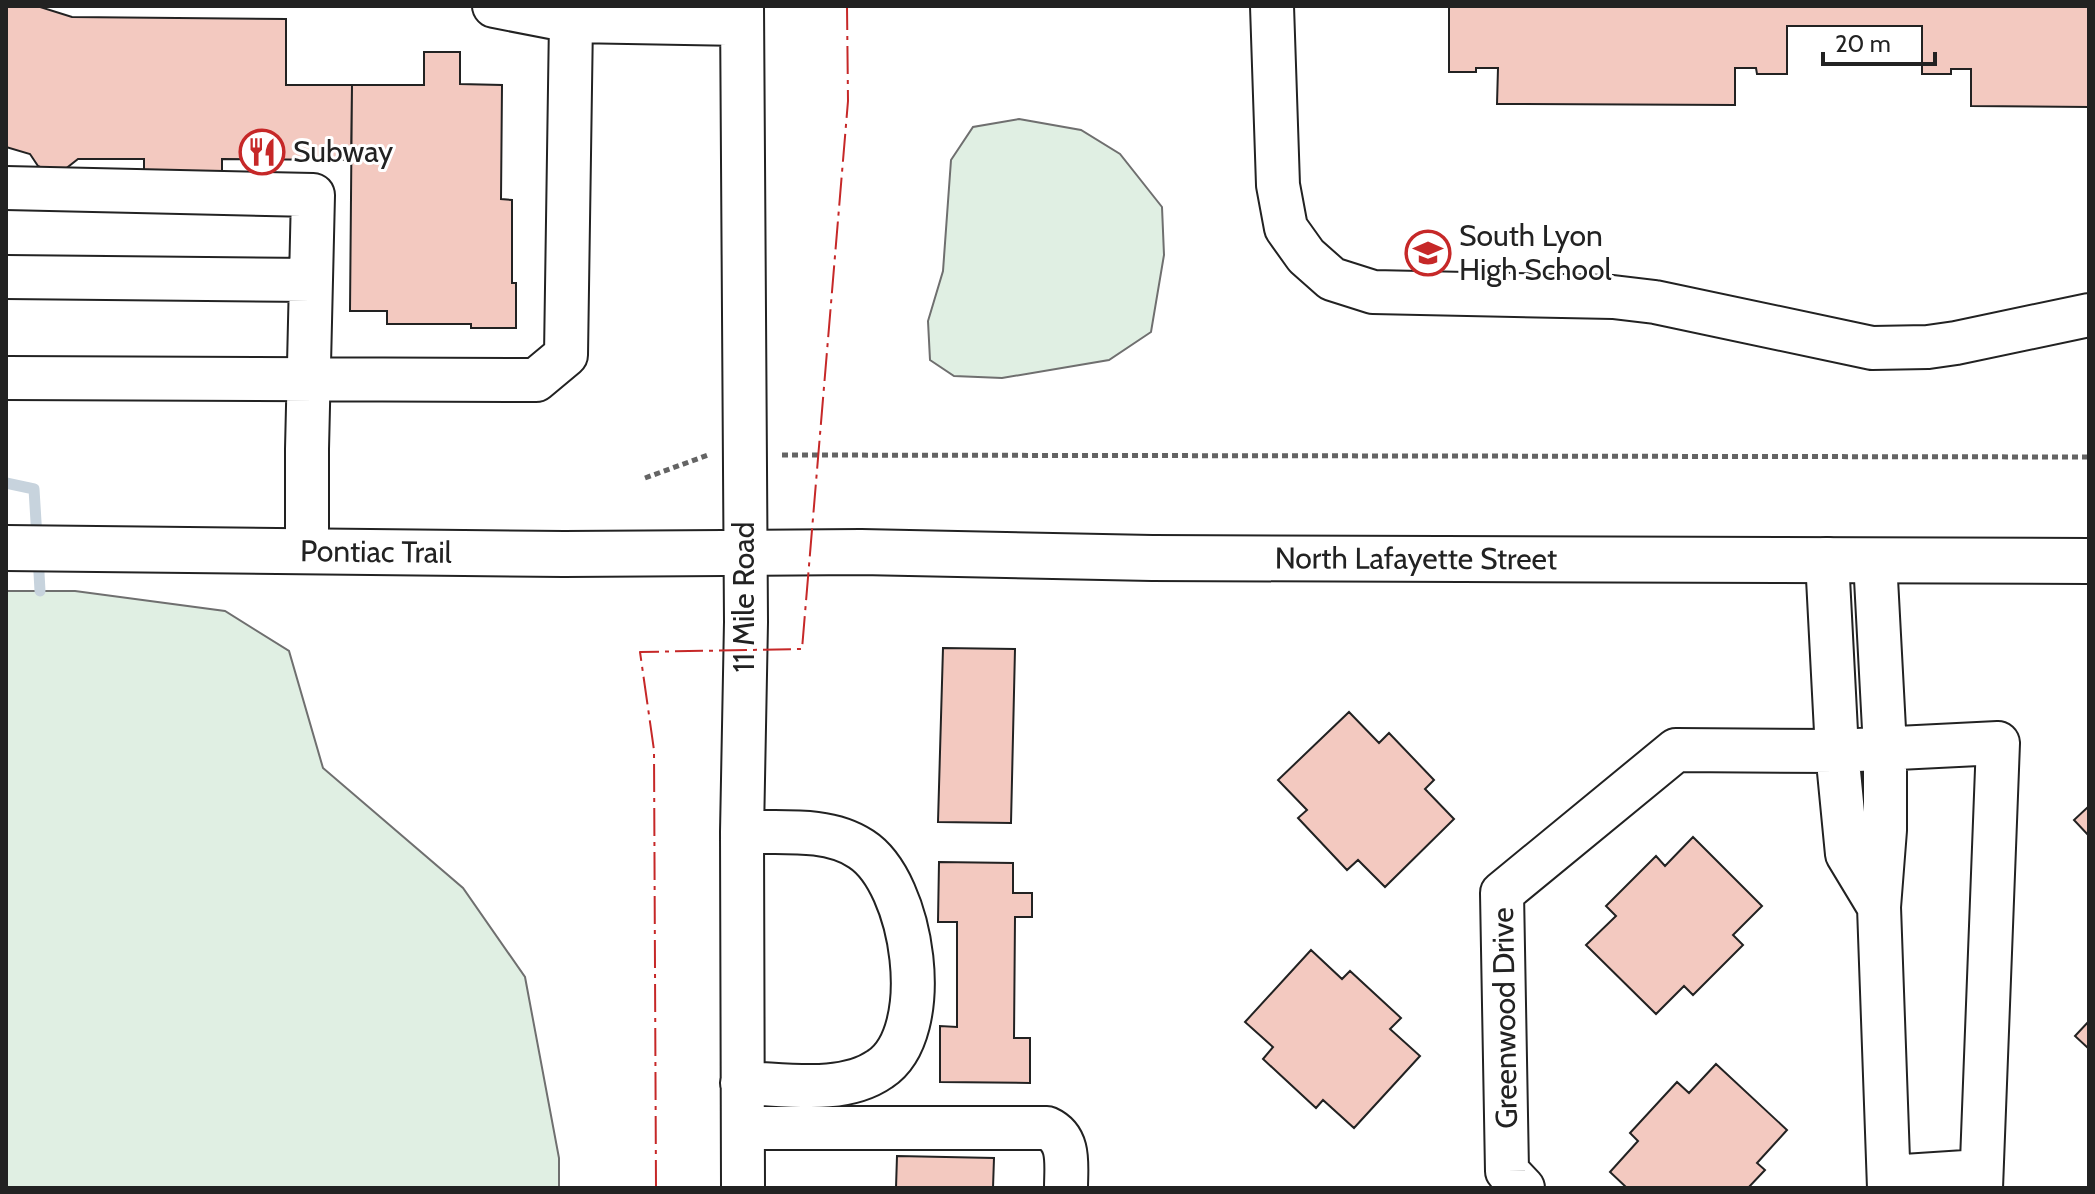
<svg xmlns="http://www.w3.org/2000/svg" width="2095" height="1194" font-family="Cabin,sans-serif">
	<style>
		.green { fill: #e0efe3; stroke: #6f6f6f; stroke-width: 2 }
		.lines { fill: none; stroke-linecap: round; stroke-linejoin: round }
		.stream { stroke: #c7d3dd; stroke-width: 11 }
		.building { fill: #f3c9c0; stroke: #222; stroke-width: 2 }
		.minor-casing { stroke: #222; stroke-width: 46 }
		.major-casing { stroke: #222; stroke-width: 48 }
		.path { stroke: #646464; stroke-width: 5; stroke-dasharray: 6 4; stroke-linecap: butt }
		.minor { stroke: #fff; stroke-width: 42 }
		.major { stroke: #fff; stroke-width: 44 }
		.power { stroke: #c62828; stroke-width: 2; stroke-dasharray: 28 6 4 6; stroke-linecap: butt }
		.labels { text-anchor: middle; stroke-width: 6; stroke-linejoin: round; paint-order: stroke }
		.poi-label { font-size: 30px; fill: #222; stroke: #fff; text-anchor: start }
		.street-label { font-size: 30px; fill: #222; stroke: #fff }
	</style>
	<rect width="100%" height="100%" fill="#fff"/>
	<path class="green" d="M 1019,119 L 1081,130 L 1120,154 L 1162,207 L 1164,255 L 1151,332 L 1109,360 L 1002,378 L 954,376 L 930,360 L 928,321 L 943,271 L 951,160 L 973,127 Z
		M 6,591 L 75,591 L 225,611 L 289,651 L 323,768 L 463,888 L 525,977 L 559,1158 L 559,1188 L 6,1188 Z"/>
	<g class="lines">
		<path class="stream" d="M 6,483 L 34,489 L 37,538
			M 38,555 L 40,591"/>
	</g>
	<path class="building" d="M 6,6 L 37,6 L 72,17 L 286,19 L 286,85 L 352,85 L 351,160 L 222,159 L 222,172 L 144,172 L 144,159 L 78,159 L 64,170 L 48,171 L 38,166 L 30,154 L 6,147 Z
		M 1449,6 L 2089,6 L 2089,107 L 1971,106 L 1971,69 L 1951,69 L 1951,74 L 1922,74 L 1922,26 L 1787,26 L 1787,74 L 1757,74 L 1756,68 L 1735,68 L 1735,105 L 1497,104 L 1498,68 L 1476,68 L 1476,72 L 1449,72 Z
		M 424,52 L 460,52 L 460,84 L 502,85 L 501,199 L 512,200 L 512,283 L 516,283 L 516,328 L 471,328 L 471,324 L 387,324 L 387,311 L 350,311 L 352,85 L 424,85 Z
		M 943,648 L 1015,649 L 1011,823 L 938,822 Z
		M 1349,712 L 1379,743 L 1389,733 L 1434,780 L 1425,789 L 1454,819 L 1385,887 L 1358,860 L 1347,870 L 1298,818 L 1307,810 L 1278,780 Z
		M 2089,806 L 2089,836 L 2074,820 Z
		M 1693,837 L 1762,906 L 1733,935 L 1743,945 L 1693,995 L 1684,986 L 1656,1014 L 1586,945 L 1616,916 L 1606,906 L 1656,856 L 1665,866 Z
		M 939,862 L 1013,863 L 1013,893 L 1032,893 L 1032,917 L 1015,917 L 1014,1038 L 1030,1038 L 1030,1083 L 940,1082 L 940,1026 L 957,1027 L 957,922 L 938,922 Z
		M 1311,950 L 1342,979 L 1350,971 L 1401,1018 L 1390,1029 L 1420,1056 L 1354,1128 L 1323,1100 L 1316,1108 L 1263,1059 L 1273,1047 L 1245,1022 Z
		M 2089,1021 L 2089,1049 L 2075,1036 Z
		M 1716,1064 L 1787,1130 L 1757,1163 L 1765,1170 L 1748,1188 L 1627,1188 L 1610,1172 L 1638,1141 L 1630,1133 L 1677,1082 L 1689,1093 Z
		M 897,1156 L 994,1158 L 993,1188 L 896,1188 Z"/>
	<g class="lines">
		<g class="minor-casing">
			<path id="minor" d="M 494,6 L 571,21
				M 742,6 L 746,622 L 742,832 L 743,1188
				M 1272,6 L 1278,185 L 1286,228 L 1306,256 L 1332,279 L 1373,292 L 1613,297 L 1655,302 L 1872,348 L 1928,347 L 1956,343 L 2089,315
				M 6,188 L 313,195 L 307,449 L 307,551
				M 6,277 L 311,280
				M 6,378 L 536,380 L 566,355 L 571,21 L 742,24
				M 1827,559 L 1837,751 L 1847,854 L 1879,907
				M 1875,560 L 1885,748 L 1885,830 L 1879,907 L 1889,1188
				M 742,832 C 781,833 828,827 861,849 C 914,883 936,1032 880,1069 C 843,1095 785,1084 742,1083
				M 743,1128 L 1047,1128 C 1071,1139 1066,1165 1066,1188
				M 1889,1177 L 1981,1171
				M 1523,1188 L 1507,1171 L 1502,893 L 1676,750 L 1837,751 L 1998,743 L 1981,1188"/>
		</g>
		<g class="major-casing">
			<g id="major">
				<path id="s1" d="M 6,548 L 564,554 L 861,552 L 1152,558 L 2089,561"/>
			</g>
		</g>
		<path class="path" d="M 782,455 L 2089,457
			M 645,478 L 708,455"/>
		<use href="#minor" class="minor"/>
		<use href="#major" class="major"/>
		<path class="power" d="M 656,1188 L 654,750 L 640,652 L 802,649 L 848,101 L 847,6"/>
	</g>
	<defs>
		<g id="restaurant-ring" transform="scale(2.3)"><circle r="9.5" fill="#fff" stroke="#c62828" stroke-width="1.5"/><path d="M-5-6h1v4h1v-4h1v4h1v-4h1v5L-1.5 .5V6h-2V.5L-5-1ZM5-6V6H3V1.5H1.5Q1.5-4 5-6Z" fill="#c62828"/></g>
		<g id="school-ring" transform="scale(2.3)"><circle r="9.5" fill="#fff" stroke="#c62828" stroke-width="1.5"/><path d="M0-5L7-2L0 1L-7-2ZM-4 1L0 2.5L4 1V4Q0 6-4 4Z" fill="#c62828"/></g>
	</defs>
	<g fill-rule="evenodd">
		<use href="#restaurant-ring" x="262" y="152"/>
		<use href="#school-ring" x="1428" y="253"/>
	</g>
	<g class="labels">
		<g class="poi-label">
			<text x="293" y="162">Subway</text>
			<text x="1459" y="246">South Lyon<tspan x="1459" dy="34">High School</tspan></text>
		</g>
		<g class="street-label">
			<text dy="10" stroke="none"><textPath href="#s1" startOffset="370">Pontiac Trail</textPath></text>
			<text dy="10" stroke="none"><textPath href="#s1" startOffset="1410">North Lafayette Street</textPath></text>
			<text transform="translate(744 597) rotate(-90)" y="10">11 Mile Road</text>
			<text transform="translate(1505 1018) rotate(-91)" y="10">Greenwood Drive</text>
		</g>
	</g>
	<rect width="2095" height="1194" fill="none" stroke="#222222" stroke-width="16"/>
	<path d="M1823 52v12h112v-12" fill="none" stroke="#222222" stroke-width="4"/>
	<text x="1835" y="52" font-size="24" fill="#222222" stroke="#ffffff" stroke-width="6" paint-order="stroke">20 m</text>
</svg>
